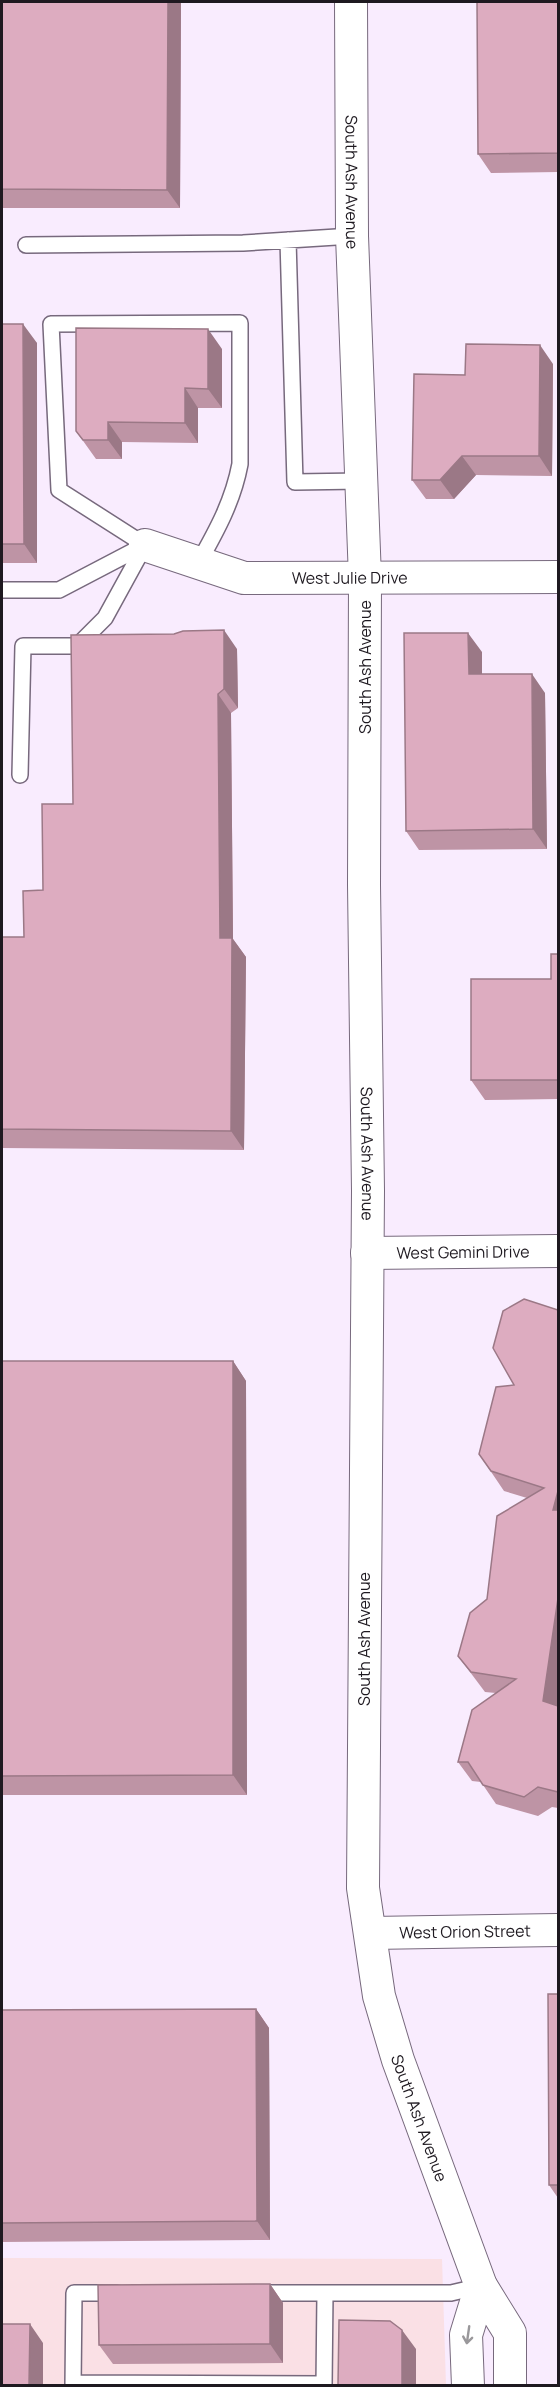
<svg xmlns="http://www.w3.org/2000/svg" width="560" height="2387" font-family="Manrope,sans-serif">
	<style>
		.commercial { fill: #fae0e5 }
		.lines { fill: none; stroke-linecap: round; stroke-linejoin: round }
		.service-casing { stroke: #77697d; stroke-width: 18 }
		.minor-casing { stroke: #77697d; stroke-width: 34 }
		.service { stroke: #fff; stroke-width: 15 }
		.minor { stroke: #fff; stroke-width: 32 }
		.wall { fill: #be94a5 }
		.shaded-wall { fill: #9b7886 }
		.building { fill: #ddacc0; stroke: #9b7886; stroke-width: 1.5 }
		.oneway { stroke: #9a989b }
		.labels { text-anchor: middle; stroke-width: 5; stroke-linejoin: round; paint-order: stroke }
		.street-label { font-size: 16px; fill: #1e1920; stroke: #fff }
	</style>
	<rect width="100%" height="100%" fill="#f9ecfe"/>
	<path class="commercial" d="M 2,2258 L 442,2259 L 446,2385 L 2,2386 Z"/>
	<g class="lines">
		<g class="service-casing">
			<path id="service" d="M 288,240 L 295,482 L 361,481
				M 26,245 L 243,243 L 352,236
				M 145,545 L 59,490 L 51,324 L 240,323 L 240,464 C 233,501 217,530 199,562
				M 2,590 L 59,590 L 145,545
				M 20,775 L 23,646 L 77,646 L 105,618 L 145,545
				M 258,2293 L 451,2293 L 481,2286
				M 73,2383 L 324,2384
				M 73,2386 L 74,2293 L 117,2293
				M 324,2386 L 325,2293"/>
		</g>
		<g class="minor-casing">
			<g id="minor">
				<path id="s1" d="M 351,2 L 352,236 L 365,578 L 364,885 L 368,1191 L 363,1888 L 379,1996 L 398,2060 L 481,2286 L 510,2333 L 510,2386"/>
				<path id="s2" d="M 145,545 L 244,578 L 558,577"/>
				<path id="s3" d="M 367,1253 L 558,1251"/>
				<path id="s4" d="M 371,1933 L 558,1930"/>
				<path d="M 468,2386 L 466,2335 L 481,2286"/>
			</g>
		</g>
		<use href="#service" class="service"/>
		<use href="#minor" class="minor"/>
	</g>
	<path class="wall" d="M 2,2 L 181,2 L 180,208 L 2,208 Z
		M 558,2 L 558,172 L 491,173 L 478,154 Z
		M 2,324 L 37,343 L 37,563 L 2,563 Z
		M 222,349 L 222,408 L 198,408 L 198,443 L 122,442 L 122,459 L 96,459 L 76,431 Z
		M 553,364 L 552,476 L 476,475 L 454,499 L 426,499 L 412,480 L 465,375 Z
		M 237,649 L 238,708 L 231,713 L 233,939 L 246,957 L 244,1150 L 2,1148 L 2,937 L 24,937 L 43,890 L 73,804 Z
		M 482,652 L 482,674 L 545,693 L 547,849 L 419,850 L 406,831 Z
		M 558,954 L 558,1099 L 485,1100 L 471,1080 L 551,979 Z
		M 558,1310 L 558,1808 L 552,1807 L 538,1816 L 496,1804 L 481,1782 L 472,1781 L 458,1762 L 496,1693 L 485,1692 L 458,1656 L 487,1599 L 527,1498 L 504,1491 L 479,1454 L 514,1385 Z
		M 2,1361 L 233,1361 L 246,1381 L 247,1795 L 2,1795 Z
		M 558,1994 L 558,2198 L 549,2185 Z
		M 256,2009 L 269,2028 L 270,2240 L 2,2242 L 2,2010 Z
		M 270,2284 L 283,2303 L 283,2363 L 113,2364 L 99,2345 Z"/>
	<path class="shaded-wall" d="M 168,2 L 181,2 L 180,208 L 167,190 Z
		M 23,324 L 37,343 L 37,563 L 24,544 Z
		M 208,329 L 222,349 L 222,408 L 208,389 Z
		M 540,345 L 553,364 L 552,476 L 539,456 Z
		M 185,388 L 198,408 L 198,443 L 185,423 Z
		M 108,422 L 122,442 L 122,459 L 108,440 Z
		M 462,456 L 476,475 L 454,499 L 440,480 Z
		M 224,630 L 237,649 L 238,708 L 224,689 Z
		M 468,633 L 482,652 L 482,693 L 469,674 Z
		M 532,674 L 545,693 L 547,849 L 533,829 Z
		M 218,694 L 231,713 L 233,939 L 246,957 L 244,1150 L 231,1131 L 220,938 Z
		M 233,1361 L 246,1381 L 247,1795 L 233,1775 Z
		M 558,1491 L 558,1518 L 553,1510 Z
		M 558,1598 L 558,1707 L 543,1701 Z
		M 256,2009 L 269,2028 L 270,2240 L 257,2221 Z
		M 270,2284 L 283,2303 L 283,2363 L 270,2344 Z
		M 30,2324 L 43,2343 L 43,2385 L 29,2385 Z
		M 402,2330 L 416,2349 L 416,2385 L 402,2385 Z"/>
	<path class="building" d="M 2,2 L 168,2 L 167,190 L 2,189 Z
		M 477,2 L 558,2 L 558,153 L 478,154 Z
		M 2,324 L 23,324 L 24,544 L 2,544 Z
		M 76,328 L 208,329 L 208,389 L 185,388 L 185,423 L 108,422 L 108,440 L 83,440 L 76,431 Z
		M 466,344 L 540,345 L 539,456 L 462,456 L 440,480 L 412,480 L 414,374 L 465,375 Z
		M 224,630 L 224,689 L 218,694 L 220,938 L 232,938 L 231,1131 L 2,1129 L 2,937 L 24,937 L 23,891 L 43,890 L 42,804 L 73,804 L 71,635 L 174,634 L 183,631 Z
		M 404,633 L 468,633 L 469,674 L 532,674 L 533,829 L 406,831 Z
		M 551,954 L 558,954 L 558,1080 L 471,1080 L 471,979 L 551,979 Z
		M 524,1299 L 558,1310 L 558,1491 L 553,1510 L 558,1510 L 558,1598 L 543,1701 L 558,1706 L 558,1792 L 538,1787 L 524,1797 L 483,1785 L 468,1762 L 458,1762 L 472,1710 L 516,1679 L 471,1672 L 458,1656 L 470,1613 L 487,1599 L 497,1516 L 544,1488 L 491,1471 L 479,1454 L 496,1387 L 514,1385 L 493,1348 L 503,1311 Z
		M 2,1361 L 233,1361 L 233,1775 L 2,1776 Z
		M 548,1994 L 558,1994 L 558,2185 L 549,2185 Z
		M 256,2009 L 257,2221 L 2,2223 L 2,2010 Z
		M 270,2284 L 270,2344 L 99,2345 L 98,2285 Z
		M 339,2320 L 390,2321 L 402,2330 L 402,2385 L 338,2385 Z
		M 2,2324 L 30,2324 L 29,2385 L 2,2385 Z"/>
	<defs><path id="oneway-shaft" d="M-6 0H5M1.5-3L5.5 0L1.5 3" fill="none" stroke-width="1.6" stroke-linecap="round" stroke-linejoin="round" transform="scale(1.5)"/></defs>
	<use class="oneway" href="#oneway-shaft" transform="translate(468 2335) rotate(98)"/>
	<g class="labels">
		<g class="street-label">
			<text dy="6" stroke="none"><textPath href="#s1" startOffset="180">South Ash Avenue</textPath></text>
			<text dy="6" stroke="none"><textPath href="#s2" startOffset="210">West Julie Drive</textPath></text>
			<text transform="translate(365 667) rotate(-90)" y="6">South Ash Avenue</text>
			<text dy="6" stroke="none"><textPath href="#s1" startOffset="1152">South Ash Avenue</textPath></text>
			<text dy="6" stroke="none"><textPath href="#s3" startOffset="96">West Gemini Drive</textPath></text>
			<text transform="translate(364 1639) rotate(-90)" y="6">South Ash Avenue</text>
			<text dy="6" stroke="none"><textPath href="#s4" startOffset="94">West Orion Street</textPath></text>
			<text dy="6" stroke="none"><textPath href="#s1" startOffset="2124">South Ash Avenue</textPath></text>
		</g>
	</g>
	<rect width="560" height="2387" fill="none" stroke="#1e1920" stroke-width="6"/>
</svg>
